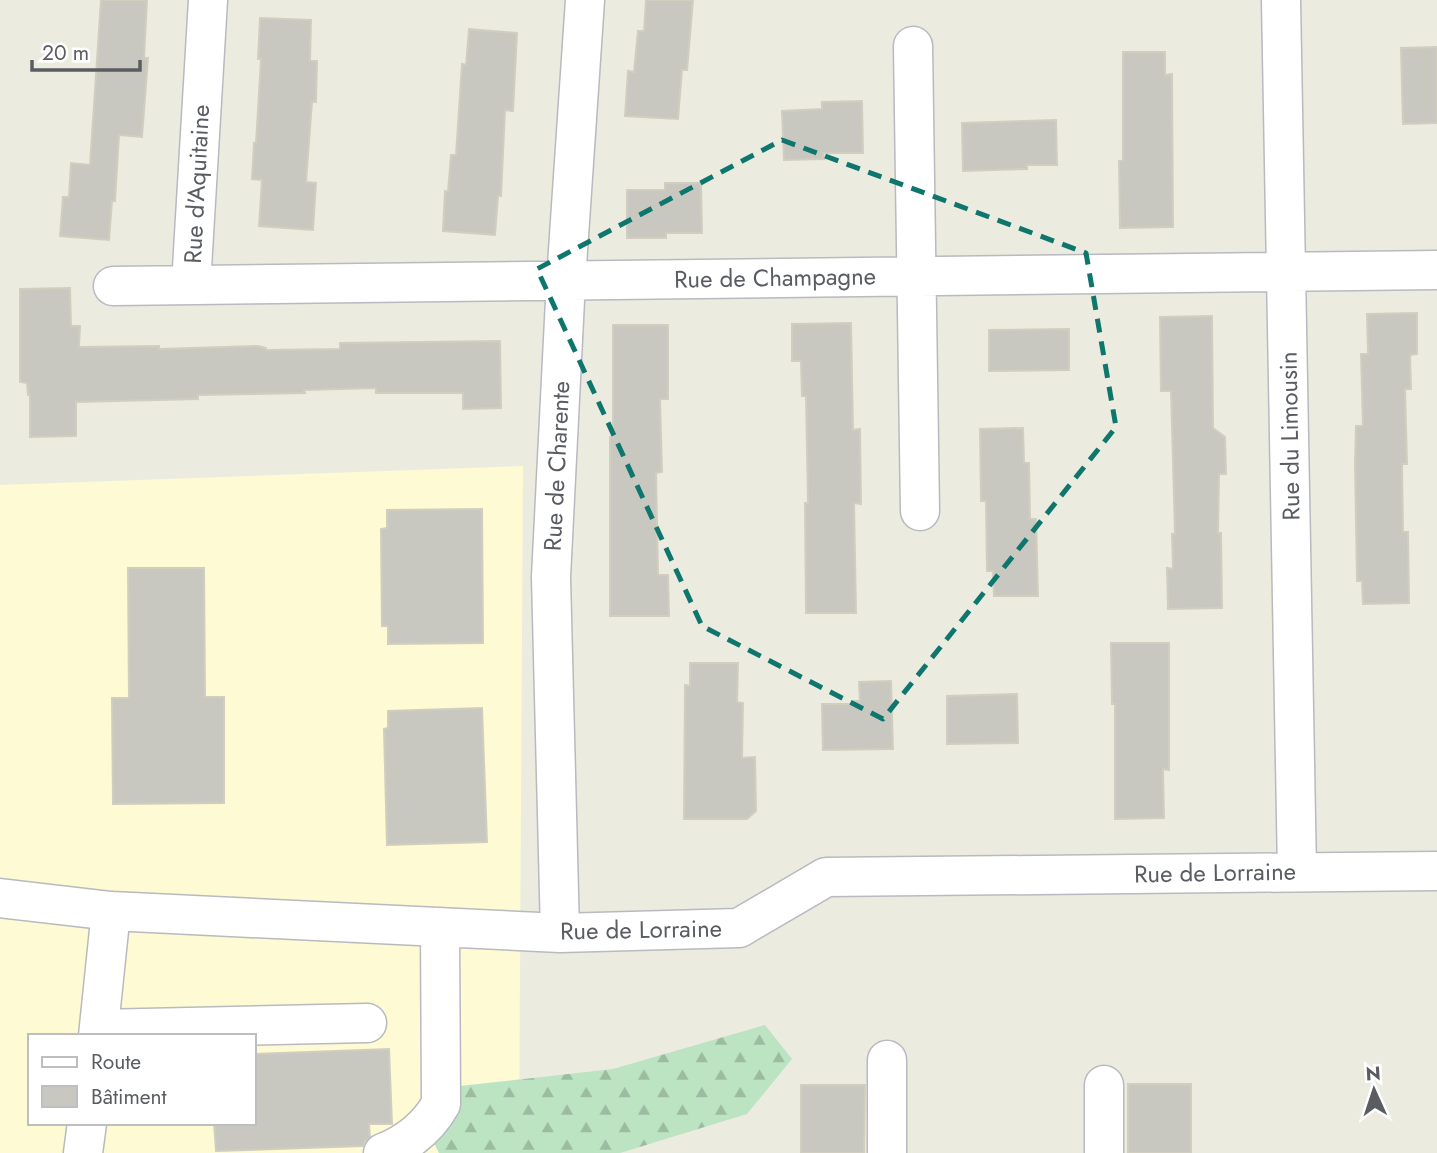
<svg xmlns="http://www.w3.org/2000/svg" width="1437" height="1153" font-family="Jost,sans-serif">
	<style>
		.commercial { fill: #fdfad4; fill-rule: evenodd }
		.forest { fill: url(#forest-firs) }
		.building { fill: #c9c8c0; stroke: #d1cebf; stroke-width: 2 }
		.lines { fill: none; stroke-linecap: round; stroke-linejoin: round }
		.minor-casing { stroke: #b8babf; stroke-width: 41 }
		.minor { stroke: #fff; stroke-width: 38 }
		.marked { fill: none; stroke: #0f766e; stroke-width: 5; stroke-dasharray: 14 9; stroke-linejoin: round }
		.labels { text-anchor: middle; stroke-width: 6; stroke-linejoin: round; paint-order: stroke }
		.street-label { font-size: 24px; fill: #595c61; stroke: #fff }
	</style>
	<defs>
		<pattern id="forest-firs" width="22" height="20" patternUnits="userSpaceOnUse" patternTransform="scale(1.75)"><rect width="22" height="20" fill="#bce4c3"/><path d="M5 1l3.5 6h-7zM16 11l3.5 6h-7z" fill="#9cbca2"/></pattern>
	</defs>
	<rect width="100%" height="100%" fill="#ecebe0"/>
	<path class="commercial" d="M 523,466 L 519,1153 L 0,1153 L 0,485 ZM 30,1036 L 254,1036 L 254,1123 L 30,1123 Z"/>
	<path class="forest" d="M 765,1025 L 792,1059 L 747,1114 L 620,1153 L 439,1153 L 431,1137 L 460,1086 L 613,1069 Z"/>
	<path class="building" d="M 101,0 L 147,0 L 144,58 L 148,58 L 142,137 L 119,135 L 115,201 L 112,201 L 109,240 L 60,236 L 63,197 L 69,197 L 71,163 L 90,165 Z
		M 646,0 L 693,0 L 687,70 L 682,70 L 678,119 L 625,116 L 628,71 L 634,72 L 638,31 L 644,31 Z
		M 260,18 L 311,20 L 310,61 L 317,61 L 316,102 L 312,102 L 306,182 L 316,183 L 313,230 L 259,226 L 262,180 L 252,179 L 254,143 L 256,143 L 261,59 L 258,59 Z
		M 469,29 L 517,33 L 513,111 L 505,110 L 501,196 L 498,196 L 495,235 L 443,231 L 445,191 L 448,192 L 451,155 L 456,155 L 462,64 L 466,65 Z
		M 1437,47 L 1437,123 L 1403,124 L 1401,48 Z
		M 1123,52 L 1165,52 L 1165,75 L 1172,74 L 1173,227 L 1120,228 L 1119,161 L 1123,161 Z
		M 862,101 L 863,153 L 823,153 L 824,159 L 784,160 L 782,111 L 822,109 L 822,102 Z
		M 1056,120 L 1057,165 L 1027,165 L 1027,169 L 963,171 L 962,123 Z
		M 665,183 L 701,183 L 702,233 L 666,233 L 666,238 L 627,238 L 627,190 L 665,190 Z
		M 70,288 L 71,326 L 80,326 L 79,347 L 159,346 L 159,349 L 258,346 L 266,348 L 266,350 L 340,349 L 340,343 L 500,341 L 501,408 L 463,409 L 463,393 L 376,393 L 376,388 L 304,390 L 305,393 L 198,395 L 198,399 L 76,402 L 76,436 L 30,437 L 30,395 L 28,395 L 27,383 L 20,382 L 20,289 Z
		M 1417,313 L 1417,354 L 1410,355 L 1411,389 L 1405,389 L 1407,464 L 1402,464 L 1403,532 L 1408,532 L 1409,603 L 1363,604 L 1362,581 L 1357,581 L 1355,463 L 1356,426 L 1363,426 L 1361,354 L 1368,354 L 1367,314 Z
		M 1212,316 L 1213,428 L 1225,437 L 1226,474 L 1219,474 L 1218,533 L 1221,533 L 1222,608 L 1168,609 L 1167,568 L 1173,569 L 1172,534 L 1175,534 L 1171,391 L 1161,391 L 1160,317 Z
		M 851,323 L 853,430 L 860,429 L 861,504 L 854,503 L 856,613 L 806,613 L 805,503 L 808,503 L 806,396 L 802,396 L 801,361 L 792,361 L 792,324 Z
		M 613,325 L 668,325 L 668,399 L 660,399 L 662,472 L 656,473 L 658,575 L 668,575 L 669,616 L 610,616 L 610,437 L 613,436 Z
		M 1069,329 L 1069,370 L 989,371 L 989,330 Z
		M 1023,428 L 1024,463 L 1029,463 L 1030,519 L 1036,519 L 1038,596 L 994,596 L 993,571 L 987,571 L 986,501 L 981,501 L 980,429 Z
		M 482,509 L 483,643 L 388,644 L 388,626 L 382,626 L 381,529 L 387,528 L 387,510 Z
		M 128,568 L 204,568 L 205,697 L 224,697 L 224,803 L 113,804 L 112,698 L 129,698 Z
		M 1111,643 L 1169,643 L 1169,770 L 1163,769 L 1164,818 L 1115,819 L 1115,704 L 1112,704 Z
		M 690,663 L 738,663 L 737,702 L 743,703 L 742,758 L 755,757 L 756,811 L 747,819 L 684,819 L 685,685 L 690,686 Z
		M 891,681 L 893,749 L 823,750 L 822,704 L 854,704 L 854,701 L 860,701 L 859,682 Z
		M 1017,694 L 1018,743 L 947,744 L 947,696 Z
		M 482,708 L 487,842 L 387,845 L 384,729 L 388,728 L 388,711 Z
		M 389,1049 L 392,1124 L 369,1124 L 370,1137 L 365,1141 L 363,1146 L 216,1151 L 214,1123 L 254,1123 L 254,1054 Z
		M 1128,1084 L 1191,1084 L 1191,1153 L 1128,1153 Z
		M 801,1085 L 865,1085 L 864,1153 L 801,1153 Z"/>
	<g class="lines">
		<g class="minor-casing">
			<path id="minor" d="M 1281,0 L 1297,872
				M 913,46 L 920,511
				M 191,285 L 208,0
				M 113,286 L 1437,270
				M 0,898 L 111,911 L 560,933 L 739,928 L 826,877 L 1437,871
				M 560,933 L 551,577 L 566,280 L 585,0
				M 99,1029 L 367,1023
				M 98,1036 L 111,911
				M 887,1060 L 887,1153
				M 83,1153 L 87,1123
				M 383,1153 C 408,1143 428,1127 441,1104 L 440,928
				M 1104,1153 L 1104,1085"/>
		</g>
		<use href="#minor" class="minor"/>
	</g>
	<path class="marked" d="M 782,140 L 1086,253 L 1116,427 L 883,719 L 702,626 L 537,269 Z"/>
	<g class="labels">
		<g class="street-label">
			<text transform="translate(197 184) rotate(-87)" y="8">Rue d'Aquitaine</text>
			<text transform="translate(775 278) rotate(-1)" y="8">Rue de Champagne</text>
			<text transform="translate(1290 436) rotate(-91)" y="8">Rue du Limousin</text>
			<text transform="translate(557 466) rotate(-87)" y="8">Rue de Charente</text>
			<text transform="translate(1215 873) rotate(-1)" y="8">Rue de Lorraine</text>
			<text transform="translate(641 930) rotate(-1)" y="8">Rue de Lorraine</text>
		</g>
	</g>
	<rect x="28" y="1034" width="228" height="91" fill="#ffffff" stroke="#bdbec0" stroke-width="2"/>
	<rect x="42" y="1057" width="35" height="10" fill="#ffffff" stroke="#bdbec0" stroke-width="2"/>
	<text x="91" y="1069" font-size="21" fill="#595c61">Route</text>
	<rect x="42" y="1086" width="35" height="21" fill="#c9c8c0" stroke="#bdbec0" stroke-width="2"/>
	<text x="91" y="1104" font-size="21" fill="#595c61">Bâtiment</text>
	<g transform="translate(1374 1090) rotate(357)" stroke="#ffffff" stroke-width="5" paint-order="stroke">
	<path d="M0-5L12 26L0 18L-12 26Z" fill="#595c61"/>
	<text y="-10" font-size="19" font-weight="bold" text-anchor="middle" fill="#595c61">N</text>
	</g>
	<path d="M32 60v10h108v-10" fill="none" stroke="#595c61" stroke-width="3.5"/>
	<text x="42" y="60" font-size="21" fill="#595c61" stroke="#ffffff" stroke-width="5" paint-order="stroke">20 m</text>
</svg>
